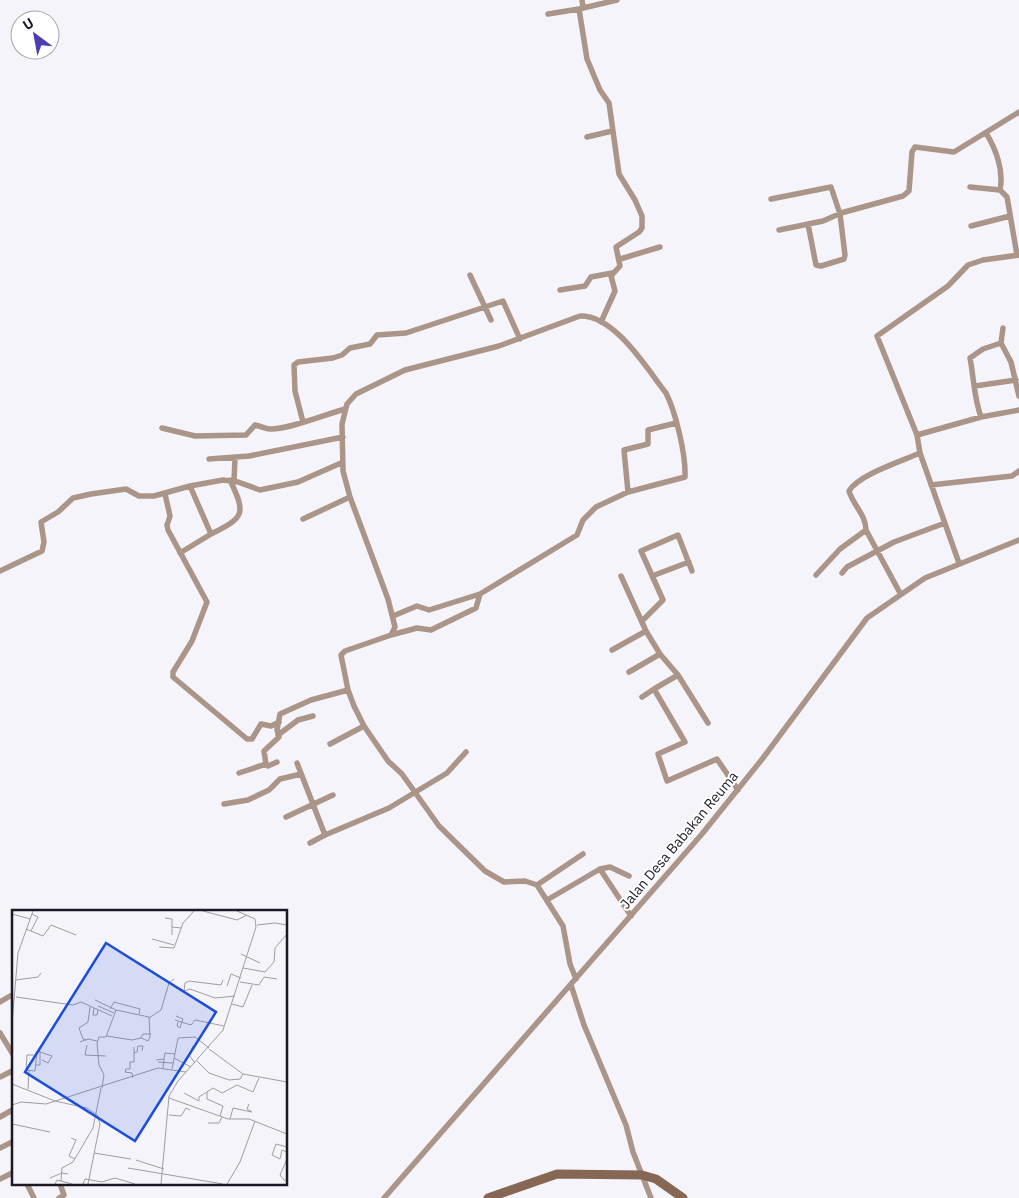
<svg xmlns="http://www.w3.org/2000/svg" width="1019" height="1198" font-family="'IBM Plex Sans',sans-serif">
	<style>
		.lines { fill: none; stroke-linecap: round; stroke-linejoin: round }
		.street { stroke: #aa9588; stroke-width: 5.5 }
		.secondary { stroke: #856754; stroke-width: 9 }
		.labels { text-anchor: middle; stroke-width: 4; stroke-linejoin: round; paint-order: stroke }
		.street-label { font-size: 14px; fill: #1c1824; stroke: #fff }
		.inset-road { fill: none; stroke: #9f9ca5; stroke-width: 1 }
		.view { fill: #1d4ed8; fill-opacity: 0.15; stroke: #1d4ed8; stroke-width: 2.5 }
		.inset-edge { fill: none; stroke: #1c1824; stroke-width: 2.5 }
	</style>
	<rect width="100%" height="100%" fill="#f6f4fb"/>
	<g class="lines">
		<path class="street" d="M 582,0 L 583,8 L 617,0
			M 583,8 L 579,9 L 587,59 L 600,90 L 609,103 L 619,174 L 635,200 L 642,216 L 642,228 L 639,232 L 616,247 L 620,266 L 611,276 L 615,291 L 601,322
			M 548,14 L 579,9
			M 986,133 C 996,149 1004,171 1000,190
			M 587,137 L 612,131
			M 970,187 L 1000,190 L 1007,197 L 1017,255
			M 771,199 L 831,187 L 840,214 L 845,255 L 844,259 L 821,266 L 816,265 L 808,224
			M 971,226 L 1010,216
			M 779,230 L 823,221 L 841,213 L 903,196 L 909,191 L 912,152 L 915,147 L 954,152 L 1019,112
			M 620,259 L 660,247
			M 470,275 L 491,320
			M 560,290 L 585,286 L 591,277 L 612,273
			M 1003,328 L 1001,343 L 1011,362 L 1019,396
			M 975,386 L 1016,380
			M 981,417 C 974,398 974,379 970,358 L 983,349 L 1001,343
			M 303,422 L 295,391 L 294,365 L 298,362 L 333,358 L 342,355 L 350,348 L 370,344 L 377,335 L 406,333 L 503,301 L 520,339
			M 162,428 L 195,436 L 246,435 L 255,425 C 261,426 265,429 270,429 C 287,430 327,414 345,409
			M 917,435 L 981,417 L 1019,410
			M 209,459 L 249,456 L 343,437
			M 234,481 L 235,458
			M 931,485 L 1012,476 L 1019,471
			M 190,486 L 211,534 C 245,517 246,514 230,480
			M 165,494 L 170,516 L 167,525 L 168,530 L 207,602 L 192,641 L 173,672 L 173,677 L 247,739 L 252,739 L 261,724 L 271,726 L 279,722
			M 303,519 L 350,497
			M 866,530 C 866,515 853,505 849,491 C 858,475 902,461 920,453
			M 180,553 L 211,534
			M 959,563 L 920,453 L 917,435 L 877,336 L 948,286 L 968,265 L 983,260 L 1019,255
			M 0,571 L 42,551 L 44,542 L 41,522 L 58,512 L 73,498 L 91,494 L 126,489 L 139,496 L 154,496 L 190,486 L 223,480 L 238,482 L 260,490 L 298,482 L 341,463
			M 842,573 L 847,567 L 894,542 L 945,523
			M 816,575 L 840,549 L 866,530 L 900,593
			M 621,576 L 646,631 L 660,654 L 678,675 L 654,689 L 685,742 L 658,754 L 667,781 L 717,759 L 738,790
			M 652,576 L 689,562
			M 393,616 L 417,606 L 429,610 L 480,594 L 577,535 L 583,520 L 596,507 L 628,492 L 624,450 L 648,444 L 648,430 L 676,423
			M 642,621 L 663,600 L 641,551 L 678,535 L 692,571
			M 391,635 L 417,628 L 431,630 L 476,608 L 480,594
			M 612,650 L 646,631
			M 629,672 L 660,654
			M 678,675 L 708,723
			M 642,697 L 654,689
			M 278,735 L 298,720 L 313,716
			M 330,744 L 364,726
			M 297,763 L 325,835 L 389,808 L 447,773 L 466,752
			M 266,764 L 268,766 L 277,762
			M 239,773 L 266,764 L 264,751 L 279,737 L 277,730 L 280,714 L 311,700 L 348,690
			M 224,804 L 248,800 L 269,790 L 280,779 L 301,774
			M 286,817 L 333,795
			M 310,843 L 325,835
			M 600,869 L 631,916
			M 537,885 L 583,854
			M 547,900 L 600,869 L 610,867 L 629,876
			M 576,979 L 570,964 L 563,926 L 537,885 L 525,881 L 504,882 L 485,871 L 439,826 L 402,774 L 388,761 L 364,726 L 354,706 L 348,690 L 341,655 L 345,651 L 391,635 L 395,627 L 388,599 L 350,497 L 343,471 L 342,424 L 347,404 L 356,394 L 405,370 L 499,346 L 580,316 C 615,315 647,369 666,393 C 676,413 686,455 685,477 L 628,492
			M 571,985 L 584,1025 L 626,1125 L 633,1152 L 651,1198
			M 0,1002 L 10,996 L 14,996
			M 0,1033 L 14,1056
			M 0,1077 L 14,1070
			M 0,1117 L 14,1109
			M 0,1148 L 14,1141
			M 0,1179 L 14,1172
			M 27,1184 L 34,1198
			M 59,1198 L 64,1195 L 60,1184
			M 384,1198 L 702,834 L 763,758 L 867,618 L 925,578 L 1019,540"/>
		<path class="secondary" d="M 488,1198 L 557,1174 L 642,1175 L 656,1179 L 683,1198"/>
	</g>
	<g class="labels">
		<g class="street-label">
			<text transform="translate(679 840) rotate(-50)" y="5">Jalan Desa Babakan Reuma</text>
		</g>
	</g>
	<g transform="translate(12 910)">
		<rect width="275" height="275" fill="#f6f4fb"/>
		<path class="inset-road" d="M 191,1 L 225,10 L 235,5M 0,4 L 18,9M 153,8 L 160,9 L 160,17M 245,15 L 263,13 L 275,15M 14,19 L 31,26 L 39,15 L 64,25M 19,21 L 26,7 L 20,4M 160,25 L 160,17 L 169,18M 140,29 L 162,35M 147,37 L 162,38 L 171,13 L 182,1M 229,44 L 248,53M 231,58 L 253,62 L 262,52 L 263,38 L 275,24M 162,69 L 157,73 L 172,81 L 178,79 L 203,88 L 223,86M 4,70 L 26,67 L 29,63M 228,72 L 247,75 L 252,67 L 265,69M 215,76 L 219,64 L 229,68M 172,81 L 173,73 L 177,71 L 209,75 L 211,70M 4,87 L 61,95 L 69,92 L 100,106M 83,90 L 104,100M 220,94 L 231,97 L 240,75M 86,96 L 102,103M 82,98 L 81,105 L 85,105 L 86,100M 98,99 L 102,92 L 128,99 L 127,104M 164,106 L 171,109 L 168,118 L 165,116 L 166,112M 137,108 L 149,100 L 157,73M 163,110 L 179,115 L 183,110 L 212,116M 0,113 L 6,43 L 21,1M 95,126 L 120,130 L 129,128 L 131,124 L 139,124M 75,130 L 71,129 L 67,118 L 76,112 L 78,97M 68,132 L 76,129 L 85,131M 75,135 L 73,145 L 94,146M 181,136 L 177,145 L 183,153M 197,139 L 231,164 L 275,172M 122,143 L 125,142 L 126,136 L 131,136 L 130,141M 24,145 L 15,145 L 14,160 L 23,161 L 25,141 L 40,146 L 36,153 L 30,150M 162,148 L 179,157M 152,149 L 153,143 L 163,144M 144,150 L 152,149 L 151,158M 185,151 L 197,163 L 217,170 L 228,169 L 231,164M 146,152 L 161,153M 24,155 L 28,155 L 28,141M 160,159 L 166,128 L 183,127 L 197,138M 121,168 L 120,163 L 113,162 L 114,159 L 118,159 L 118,152 L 122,152 L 122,137M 0,174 L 43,191 L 75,198 L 85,205 L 88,214 L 76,274M 90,178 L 92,165 L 87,155 L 85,133 L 87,127 L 94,127 L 104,100 L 137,107 L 138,127 L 136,131 L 129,128M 16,179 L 17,160M 195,182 L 195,189 L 211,196 L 208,206M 172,183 L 187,191 L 187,187 L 201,178 L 210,183 L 225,175 L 241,182 L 247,168M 157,188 L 216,209 L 237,209 L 275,224M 0,195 L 9,192 L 34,194 L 146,158 L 174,162M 157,205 L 169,206 L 174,198 L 178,200M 218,209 L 221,198 L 240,202 L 235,199 L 237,194M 196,213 L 207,213 L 210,207M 0,214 L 38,222M 59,228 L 64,230 L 57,246 L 63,249M 275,237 L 264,234 L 260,245 L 268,249 L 270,240 L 275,242M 82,243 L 119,249M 124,250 L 152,259M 116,258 L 211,274M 38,268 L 50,263 L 56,264M 49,271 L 50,258 L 61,252 L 81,218 L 89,178M 273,271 L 268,265 L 275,249M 43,274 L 45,270 L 60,274M 71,274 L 73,269 L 90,272 L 103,268 L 123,274M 149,274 L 157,186 L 166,171 L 211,120 L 244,17 L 243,9 L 225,1M 215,274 L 228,252 L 243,211"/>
		<path class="view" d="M 94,33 L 204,102 L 123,231 L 13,162 Z"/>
		<rect width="275" height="275" class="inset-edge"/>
	</g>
	<g transform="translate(35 35) rotate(328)"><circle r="24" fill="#ffffff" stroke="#a4a3a7"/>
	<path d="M0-4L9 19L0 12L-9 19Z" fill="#4b3eb4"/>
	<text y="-8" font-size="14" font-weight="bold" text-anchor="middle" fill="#1c1824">U</text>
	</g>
</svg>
